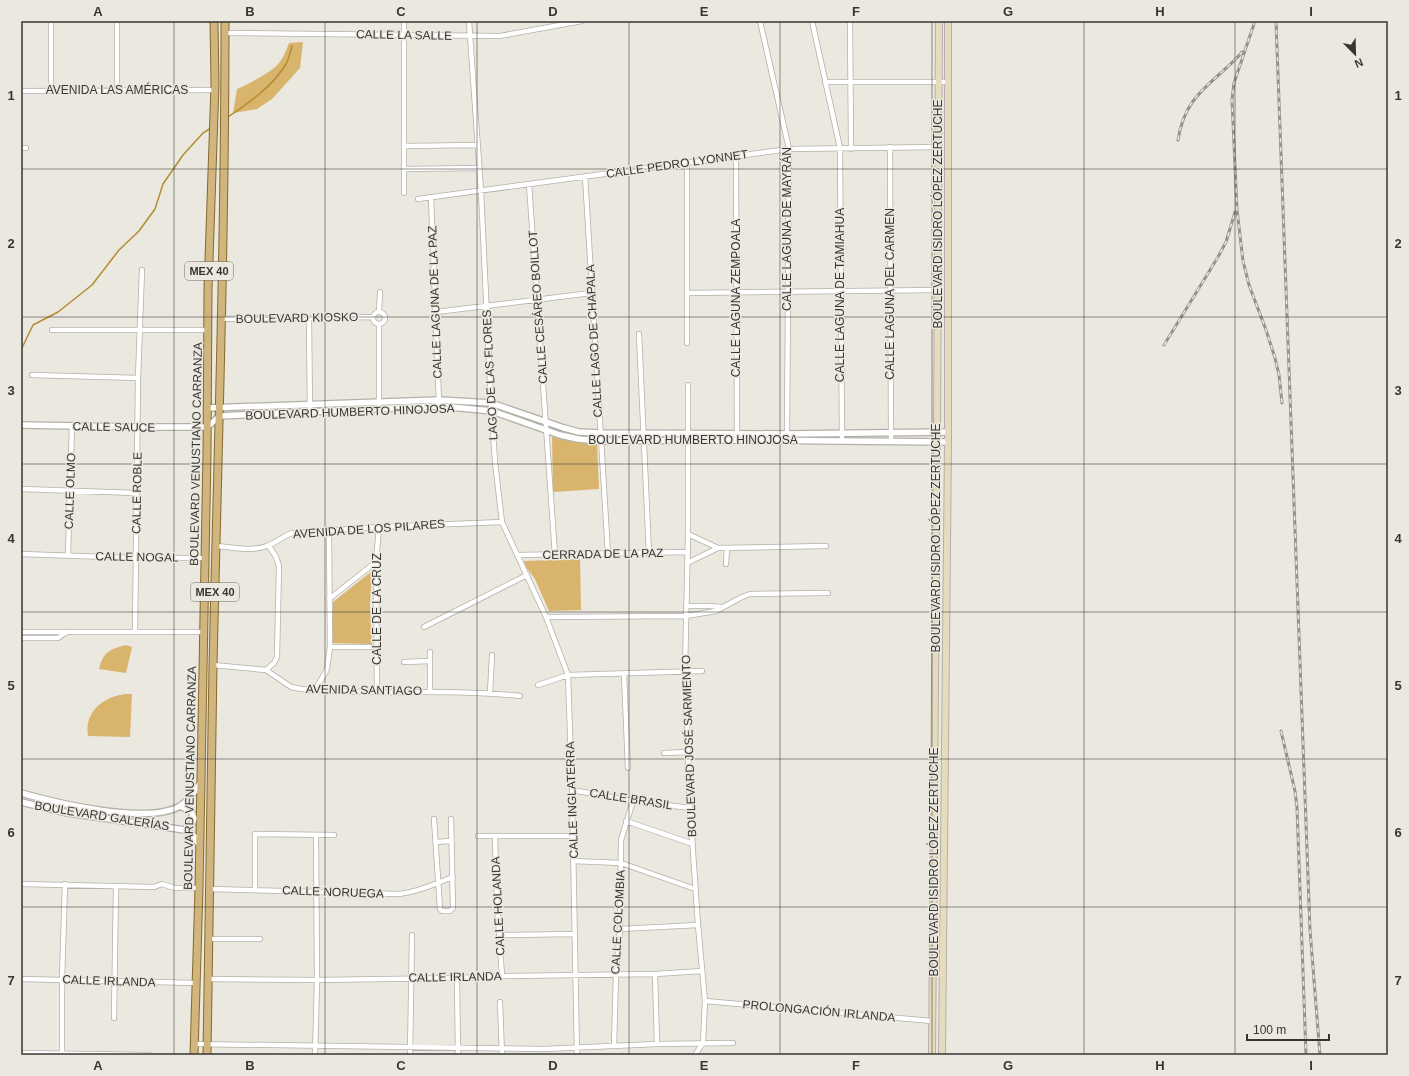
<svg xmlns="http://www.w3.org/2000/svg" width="1409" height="1076" font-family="Arial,sans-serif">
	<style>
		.green { fill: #d8b46c }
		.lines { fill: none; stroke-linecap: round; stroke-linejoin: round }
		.stream { stroke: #b68c30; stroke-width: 1.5 }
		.minor-casing { stroke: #b4b0a9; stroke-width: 6 }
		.tertiary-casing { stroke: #b4b0a9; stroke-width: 8 }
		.secondary-casing { stroke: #b4b0a9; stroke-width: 8 }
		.primary-casing { stroke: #866a2c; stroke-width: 9 }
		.minor { stroke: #fff; stroke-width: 4.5 }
		.tertiary { stroke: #fff; stroke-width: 5.5 }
		.secondary { stroke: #e7dbbe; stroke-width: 6 }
		.primary { stroke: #d0b67e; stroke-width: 7 }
		.rail-casing { stroke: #94928d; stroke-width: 3 }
		.rail { stroke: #ebe8e0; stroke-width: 1.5; stroke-dasharray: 4.5; stroke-linecap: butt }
		.grid { fill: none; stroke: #373633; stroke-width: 1; stroke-opacity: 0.55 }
		.labels { text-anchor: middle; stroke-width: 3; stroke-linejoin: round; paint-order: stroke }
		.shield { fill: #ebe8e0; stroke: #6d6b67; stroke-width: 1 }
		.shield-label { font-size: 11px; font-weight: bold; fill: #373633 }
		.street-label { font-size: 12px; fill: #373633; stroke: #ebe8e0 }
		.neatline { fill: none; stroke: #373633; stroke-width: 1.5 }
		.grid-label { font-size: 13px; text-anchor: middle; font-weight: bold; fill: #373633 }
	</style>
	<rect width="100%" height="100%" fill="#ebe8e0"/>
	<path class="green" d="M 303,42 L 300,68 L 272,99 L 257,109 L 233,113 L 237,89 C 245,86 250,83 257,79 C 276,68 281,65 289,43 Z
		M 552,437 L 597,442 L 599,489 L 553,492 Z
		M 580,559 L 581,610 L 549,611 L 535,579 L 526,567 L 524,561 Z
		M 372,571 L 370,604 L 372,644 L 332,643 L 333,602 Z
		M 126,645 L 132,647 L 126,673 L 99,669 C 103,652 110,649 126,645 Z
		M 125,694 L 132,694 L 130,737 L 88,736 C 84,712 103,697 125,694 Z"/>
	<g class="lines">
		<path class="stream" d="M 228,117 C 250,102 272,87 286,64 C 289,59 290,52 292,46
			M 21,350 L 33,325 L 58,312 L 92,285 L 119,250 L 139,231 L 155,209 L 163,184 L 183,155 L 203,133 L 211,128"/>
		<g class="minor-casing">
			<path id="minor" d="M 404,21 L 404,193
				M 469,21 L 481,191 L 491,403 L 495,462 L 502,522 L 546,617 L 568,675 L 572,790 L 577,1055
				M 760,21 L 789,149 L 787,436
				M 812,21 L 840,148 L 842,441
				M 850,21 L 851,149
				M 225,33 L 500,36 L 582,21
				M 825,82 L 947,82
				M 21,91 L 214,90
				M 51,91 L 51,21
				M 117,91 L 117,21
				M 405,146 L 477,145
				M 890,147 L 891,441
				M 21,148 L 26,148
				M 736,156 L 737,436
				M 687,162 L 687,343
				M 405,169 L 479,168
				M 585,176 L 608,554
				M 529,184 L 555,555
				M 431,198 L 439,403
				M 418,199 L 789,149 L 939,147
				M 688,293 L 938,290
				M 379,311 L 380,292
				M373 318a6 6 0 1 1 12 0a6 6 0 1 1-12 0Z
				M 436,312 L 591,293
				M 221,319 L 373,317
				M 309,319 L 310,413
				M 52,330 L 209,330
				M 639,334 L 649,554
				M 32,375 L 138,378
				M 688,385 L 688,534 L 685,671 L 690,808 L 698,925 L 705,1001 L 703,1043 L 695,1055
				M 379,405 L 379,324
				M 21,489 L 137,493
				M 688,534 L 718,548 L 826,546
				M 216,546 C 232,547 251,552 267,546 C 276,543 283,536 292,533 L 379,527 L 502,522
				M 21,554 L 136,558 L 205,558
				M 68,555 L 72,426
				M 517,555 L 688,552
				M 687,563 L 718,548
				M 726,564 L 727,548
				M 329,599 L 376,562
				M 686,606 L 710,606 L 722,607
				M 546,617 L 686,616 L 716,611 L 742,597 L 750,594 L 828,593
				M 424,627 L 527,575
				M 21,632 L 203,632
				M 135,632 L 138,378 L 142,270
				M 21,638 L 58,638 L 67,632
				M 330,647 L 376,647
				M 404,662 L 430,661
				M 213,665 L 266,670 L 291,687 L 301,689 C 374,696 447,688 520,696
				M 266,670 L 274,663 L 277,657 L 279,566 L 276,557 L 269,546
				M 624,674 L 628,768
				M 538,685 L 568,675 L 702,671
				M 314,691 L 324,675 L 327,669 L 330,647 L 329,530
				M 377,692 L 376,562 L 379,527
				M 430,692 L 430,652
				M 490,693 L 492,655
				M 664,753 L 688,752
				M 572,790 L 633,801 L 690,808
				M 434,819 L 440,909 L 442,911 L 450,911 L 453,908 L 451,819
				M 626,821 L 693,844
				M 478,836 L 573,836
				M 495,837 L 497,904 L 502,976
				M 436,842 L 451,841
				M 573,861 L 621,863 L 695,889
				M 21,884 L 154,887 L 162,884 L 175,888 L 199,888
				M 210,889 L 399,894 C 418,892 434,884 453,877
				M 255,889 L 255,834 L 334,835
				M 620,929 L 698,925
				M 499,935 L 574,934
				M 209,939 L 260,939
				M 655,974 L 657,1044
				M 457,978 L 458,1055
				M 21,979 L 196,983
				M 208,979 L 317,980 L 457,978 L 502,976 L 655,974 L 702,971
				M 705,1001 L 932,1021
				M 500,1002 L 502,1055
				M 114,1018 L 116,886
				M 194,1044 L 544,1049 L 657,1044 L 733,1043
				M 614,1046 L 616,974 L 620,929 L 621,840 L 633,801
				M 21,1053 L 149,1055
				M 62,1054 L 62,979 L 65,884
				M 315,1055 L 317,980 L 316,835
				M 410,1055 L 412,935"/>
		</g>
		<g class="tertiary-casing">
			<path id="tertiary" d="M 207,408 L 439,400 L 491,403 L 564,428 L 579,432 L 600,433 L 787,434 L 947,432
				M 21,425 L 138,427 L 207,427 L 220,416 L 440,406 L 492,411 L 560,435 L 578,439 L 600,441 L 737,440 L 948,442
				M 21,793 C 56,803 148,825 180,806 C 189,801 194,792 200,784
				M 21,802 L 68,813 L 185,830 L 194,836 L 199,845
				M 180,806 L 191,811 L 194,818 L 193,822 L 185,830"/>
		</g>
		<g class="secondary-casing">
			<path id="secondary" d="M 932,1055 L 937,442 L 939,21
				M 942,1055 L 948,442 L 948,21"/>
		</g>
		<g class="primary-casing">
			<path id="primary" d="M 194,1055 L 199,888 L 207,453 L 208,289 L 215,85 L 214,21
				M 207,1055 C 210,925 210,795 213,665 C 218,451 225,236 225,21"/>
		</g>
		<use href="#minor" class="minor"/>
		<use href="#tertiary" class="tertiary"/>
		<use href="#secondary" class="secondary"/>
		<use href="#primary" class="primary"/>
		<g class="rail-casing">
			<path id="rail" d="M 1255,21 L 1234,83 L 1232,100 L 1237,210 L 1243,261 L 1249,285 L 1266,330 L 1275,358 L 1279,375 L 1282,403
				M 1276,21 L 1310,930 L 1320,1055
				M 1178,140 C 1183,107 1198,93 1222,72 C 1229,65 1236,60 1242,52
				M 1164,345 L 1218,257 L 1226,242 L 1235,212
				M 1281,731 L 1295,791 L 1297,807 L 1306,1055"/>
		</g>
		<use href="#rail" class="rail"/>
	</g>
	<path class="grid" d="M 174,21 L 174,1055M 325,21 L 325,1055M 477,21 L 477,1055M 629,21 L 629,1055M 780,21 L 780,1055M 932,21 L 932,1055M 1084,21 L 1084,1055M 1235,21 L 1235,1055M 21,169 L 1388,169M 21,317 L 1388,317M 21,464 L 1388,464M 21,612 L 1388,612M 21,759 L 1388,759M 21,907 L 1388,907"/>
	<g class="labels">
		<g class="shield">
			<rect x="185" y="262" width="48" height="18" rx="3"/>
			<rect x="191" y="583" width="48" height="18" rx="3"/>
		</g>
		<g class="shield-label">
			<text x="209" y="275">MEX 40</text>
			<text x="215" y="596">MEX 40</text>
		</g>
		<g class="street-label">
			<text transform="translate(404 35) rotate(1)" y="4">CALLE LA SALLE</text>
			<text x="117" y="94">AVENIDA LAS AMÉRICAS</text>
			<text transform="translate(677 164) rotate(-8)" y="4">CALLE PEDRO LYONNET</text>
			<text transform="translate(938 214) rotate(-90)" y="4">BOULEVARD ISIDRO LÓPEZ ZERTUCHE</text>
			<text transform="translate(787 229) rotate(-90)" y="4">CALLE LAGUNA DE MAYRÁN</text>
			<text transform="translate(890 294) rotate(-90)" y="4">CALLE LAGUNA DEL CARMEN</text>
			<text transform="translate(840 295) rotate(-90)" y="4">CALLE LAGUNA DE TAMIAHUA</text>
			<text transform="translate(736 298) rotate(-90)" y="4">CALLE LAGUNA ZEMPOALA</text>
			<text transform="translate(435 302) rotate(-92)" y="4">CALLE LAGUNA DE LA PAZ</text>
			<text transform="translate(538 307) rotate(-94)" y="4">CALLE CESÁREO BOILLOT</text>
			<text transform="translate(297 318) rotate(-1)" y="4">BOULEVARD KIOSKO</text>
			<text transform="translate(594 341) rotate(-93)" y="4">CALLE LAGO DE CHAPALA</text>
			<text transform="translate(490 375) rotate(-93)" y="4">LAGO DE LAS FLORES</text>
			<text transform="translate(350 412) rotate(-2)" y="4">BOULEVARD HUMBERTO HINOJOSA</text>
			<text transform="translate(114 427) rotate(1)" y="4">CALLE SAUCE</text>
			<text x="693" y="444">BOULEVARD HUMBERTO HINOJOSA</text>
			<text transform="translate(196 454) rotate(-89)" y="4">BOULEVARD VENUSTIANO CARRANZA</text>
			<text transform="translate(70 491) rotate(-88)" y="4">CALLE OLMO</text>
			<text transform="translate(137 493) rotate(-89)" y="4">CALLE ROBLE</text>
			<text transform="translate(369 529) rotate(-4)" y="4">AVENIDA DE LOS PILARES</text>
			<text transform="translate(936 538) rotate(-90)" y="4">BOULEVARD ISIDRO LÓPEZ ZERTUCHE</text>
			<text transform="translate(603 554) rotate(-1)" y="4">CERRADA DE LA PAZ</text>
			<text transform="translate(137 557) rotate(1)" y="4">CALLE NOGAL</text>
			<text transform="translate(377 609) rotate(-90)" y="4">CALLE DE LA CRUZ</text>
			<text transform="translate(364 690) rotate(1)" y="4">AVENIDA SANTIAGO</text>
			<text transform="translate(689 746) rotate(-92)" y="4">BOULEVARD JOSÉ SARMIENTO</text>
			<text transform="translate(190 778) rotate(-89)" y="4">BOULEVARD VENUSTIANO CARRANZA</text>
			<text transform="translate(631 799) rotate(9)" y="4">CALLE BRASIL</text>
			<text transform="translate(572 800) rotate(-92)" y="4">CALLE INGLATERRA</text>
			<text transform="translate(102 816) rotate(9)" y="4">BOULEVARD GALERÍAS</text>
			<text transform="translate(934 862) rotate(-90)" y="4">BOULEVARD ISIDRO LÓPEZ ZERTUCHE</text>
			<text transform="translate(333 892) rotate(2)" y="4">CALLE NORUEGA</text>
			<text transform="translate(498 906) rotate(-93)" y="4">CALLE HOLANDA</text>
			<text transform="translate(618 922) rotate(-87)" y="4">CALLE COLOMBIA</text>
			<text transform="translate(455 977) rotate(-1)" y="4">CALLE IRLANDA</text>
			<text transform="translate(109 981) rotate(2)" y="4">CALLE IRLANDA</text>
			<text transform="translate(819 1011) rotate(5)" y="4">PROLONGACIÓN IRLANDA</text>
		</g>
	</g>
	<rect width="1409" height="1076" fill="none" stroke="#ebe8e0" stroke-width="44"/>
	<g transform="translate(1355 54) rotate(157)" stroke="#ebe8e0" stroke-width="3" paint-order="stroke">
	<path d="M0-3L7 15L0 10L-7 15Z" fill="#373633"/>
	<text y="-6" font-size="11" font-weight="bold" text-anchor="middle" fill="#373633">N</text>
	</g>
	<path d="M1247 1034v6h82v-6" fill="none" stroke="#373633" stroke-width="2"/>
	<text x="1253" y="1034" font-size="12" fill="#373633" stroke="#ebe8e0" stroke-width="3" paint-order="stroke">100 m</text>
	<rect x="22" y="22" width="1365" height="1032" class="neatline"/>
	<g class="grid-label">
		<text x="98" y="16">A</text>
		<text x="250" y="16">B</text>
		<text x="401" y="16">C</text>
		<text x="553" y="16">D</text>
		<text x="704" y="16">E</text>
		<text x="856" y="16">F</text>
		<text x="1008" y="16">G</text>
		<text x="1160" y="16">H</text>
		<text x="1311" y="16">I</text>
		<text x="11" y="100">1</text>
		<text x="1398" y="100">1</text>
		<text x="11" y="248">2</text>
		<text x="1398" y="248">2</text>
		<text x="11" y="395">3</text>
		<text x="1398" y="395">3</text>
		<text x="11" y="543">4</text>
		<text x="1398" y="543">4</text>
		<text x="11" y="690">5</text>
		<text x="1398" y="690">5</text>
		<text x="11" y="837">6</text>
		<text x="1398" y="837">6</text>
		<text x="11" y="985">7</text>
		<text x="1398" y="985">7</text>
		<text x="98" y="1070">A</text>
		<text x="250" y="1070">B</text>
		<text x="401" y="1070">C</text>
		<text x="553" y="1070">D</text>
		<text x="704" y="1070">E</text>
		<text x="856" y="1070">F</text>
		<text x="1008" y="1070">G</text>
		<text x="1160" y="1070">H</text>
		<text x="1311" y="1070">I</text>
	</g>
</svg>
